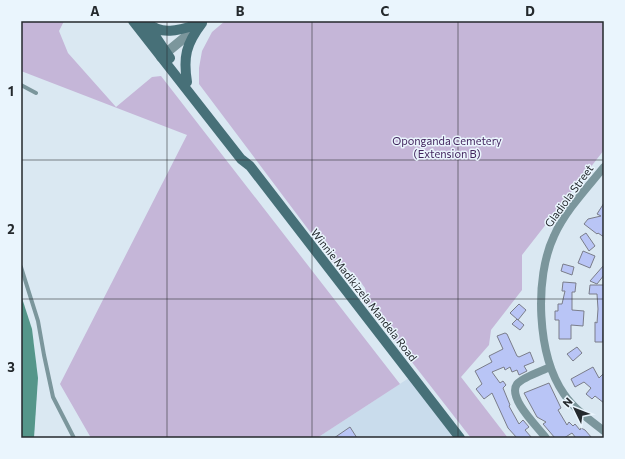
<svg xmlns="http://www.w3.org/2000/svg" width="625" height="459" font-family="Commissioner,sans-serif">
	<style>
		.built { fill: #c9dcec }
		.green { fill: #c5b6d8 }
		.water { fill: #55968a }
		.building { fill: #b9c5f6; stroke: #7a7d8a }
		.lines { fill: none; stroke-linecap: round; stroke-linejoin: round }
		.service { stroke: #7b969c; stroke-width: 4 }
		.minor { stroke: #7b969c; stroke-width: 8 }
		.tertiary { stroke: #7b969c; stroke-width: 10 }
		.secondary { stroke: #477078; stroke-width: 10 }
		.grid { fill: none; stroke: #24292d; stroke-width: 1; stroke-opacity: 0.55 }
		.labels { text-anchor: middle; stroke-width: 3; stroke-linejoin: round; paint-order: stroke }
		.park-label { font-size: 11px; fill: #42255e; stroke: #eaf5fd }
		.street-label { font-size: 11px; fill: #24292d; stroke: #eaf5fd }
		.neatline { fill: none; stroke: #24292d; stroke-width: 1.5 }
		.grid-label { font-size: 13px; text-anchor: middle; font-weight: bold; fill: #24292d }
	</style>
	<rect width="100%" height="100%" fill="#dae8f2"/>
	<path class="built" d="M 412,376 L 460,438 L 317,438 Z"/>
	<path class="green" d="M 21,21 L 64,21 L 59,31 L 68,53 L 116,107 L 152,77 L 161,76 L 400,384 L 317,438 L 91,438 L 60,384 L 187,135 L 21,71 Z
		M 225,21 L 604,21 L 604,150 L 522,255 L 522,290 L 491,330 L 489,345 L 461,377 L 508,438 L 471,438 L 369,307 L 365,288 L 359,280 L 349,270 L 335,265 L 199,84 L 199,68 L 202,51 L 212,32 Z"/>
	<path class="water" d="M 21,295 L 32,329 L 38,378 L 34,438 L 21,438 Z"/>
	<path class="building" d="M 604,203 L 604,237 L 598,233 L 597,234 L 584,224 L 588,219 L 601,216 L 597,214 Z
		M 586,233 L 595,246 L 589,251 L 580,237 Z
		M 583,251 L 595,256 L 590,268 L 578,263 Z
		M 563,264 L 574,267 L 572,275 L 561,271 Z
		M 604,265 L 604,275 L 597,284 L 590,281 Z
		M 563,282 L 576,283 L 575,292 L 572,292 L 572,310 L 584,311 L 583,326 L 571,325 L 571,339 L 559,339 L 559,320 L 555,320 L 555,311 L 558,311 L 558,304 L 562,304 L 565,291 L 562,291 Z
		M 590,285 L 604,285 L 603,342 L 595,342 L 595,322 L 597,323 L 598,309 L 597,294 L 589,294 Z
		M 519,304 L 526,310 L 518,320 L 510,313 Z
		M 517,319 L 524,325 L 520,330 L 512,324 Z
		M 505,333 L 507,334 L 517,356 L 519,357 L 530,352 L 534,362 L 524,366 L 527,371 L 519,375 L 517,370 L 512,372 L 510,367 L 505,370 L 504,367 L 492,372 L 500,383 L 503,381 L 506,385 L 503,388 L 510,405 L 509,406 L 519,424 L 523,420 L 529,427 L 525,430 L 532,438 L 517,438 L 508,428 L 492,393 L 484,399 L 476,389 L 482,384 L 475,371 L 492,362 L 489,356 L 503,349 L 497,336 Z
		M 577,347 L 582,353 L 573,361 L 567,354 Z
		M 593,367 L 599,378 L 604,373 L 604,403 L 595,396 L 592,399 L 586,394 L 591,388 L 584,382 L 575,387 L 571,379 Z
		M 549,383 L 561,408 L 558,410 L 567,425 L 569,422 L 573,426 L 575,424 L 580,430 L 581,428 L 585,430 L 592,438 L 576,438 L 572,433 L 564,438 L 555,438 L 543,424 L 546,422 L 537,417 L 524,393 Z
		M 350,427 L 357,438 L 334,438 Z"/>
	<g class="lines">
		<path class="service" d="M 21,85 L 36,93
			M 21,267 L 38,321 L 44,355 L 53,397 L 74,438"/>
		<path class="minor" d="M 604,167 C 587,188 565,211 554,236 C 534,278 537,355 564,394 C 574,409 590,420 604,431
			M 546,438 C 538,427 507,398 517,384 C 523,377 542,371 550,367"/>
		<path class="tertiary" d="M 161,57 L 200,25"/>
		<path class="secondary" d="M 133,21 L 241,159 L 250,166 L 460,438
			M 145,21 L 170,58
			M 147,22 C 162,38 185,28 202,23
			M 187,82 C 183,57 186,44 202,23"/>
	</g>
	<path class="grid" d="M 167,21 L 167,438M 312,21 L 312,438M 458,21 L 458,438M 21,160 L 604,160M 21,299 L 604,299"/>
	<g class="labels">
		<g class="park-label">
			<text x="447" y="145">Oponganda Cemetery<tspan x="447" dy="13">(Extension B)</tspan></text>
		</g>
		<g class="street-label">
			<text transform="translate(569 196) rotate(-54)" y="4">Gladiola Street</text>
			<text transform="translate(364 295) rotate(52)" y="4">Winnie Madikizela Mandela Road</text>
		</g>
	</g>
	<rect width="625" height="459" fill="none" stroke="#eaf5fd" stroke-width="44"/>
	<g transform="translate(575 409) rotate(313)" stroke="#eaf5fd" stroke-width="3" paint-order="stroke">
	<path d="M0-3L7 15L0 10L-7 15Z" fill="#24292d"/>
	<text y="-6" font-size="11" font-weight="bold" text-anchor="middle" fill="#24292d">N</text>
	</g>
	<rect x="22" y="22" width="581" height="415" class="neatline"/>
	<g class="grid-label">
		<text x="95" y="16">A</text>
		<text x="240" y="16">B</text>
		<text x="385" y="16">C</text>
		<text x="530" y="16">D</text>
		<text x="11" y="96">1</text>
		<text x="11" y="234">2</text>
		<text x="11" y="372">3</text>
	</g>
</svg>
